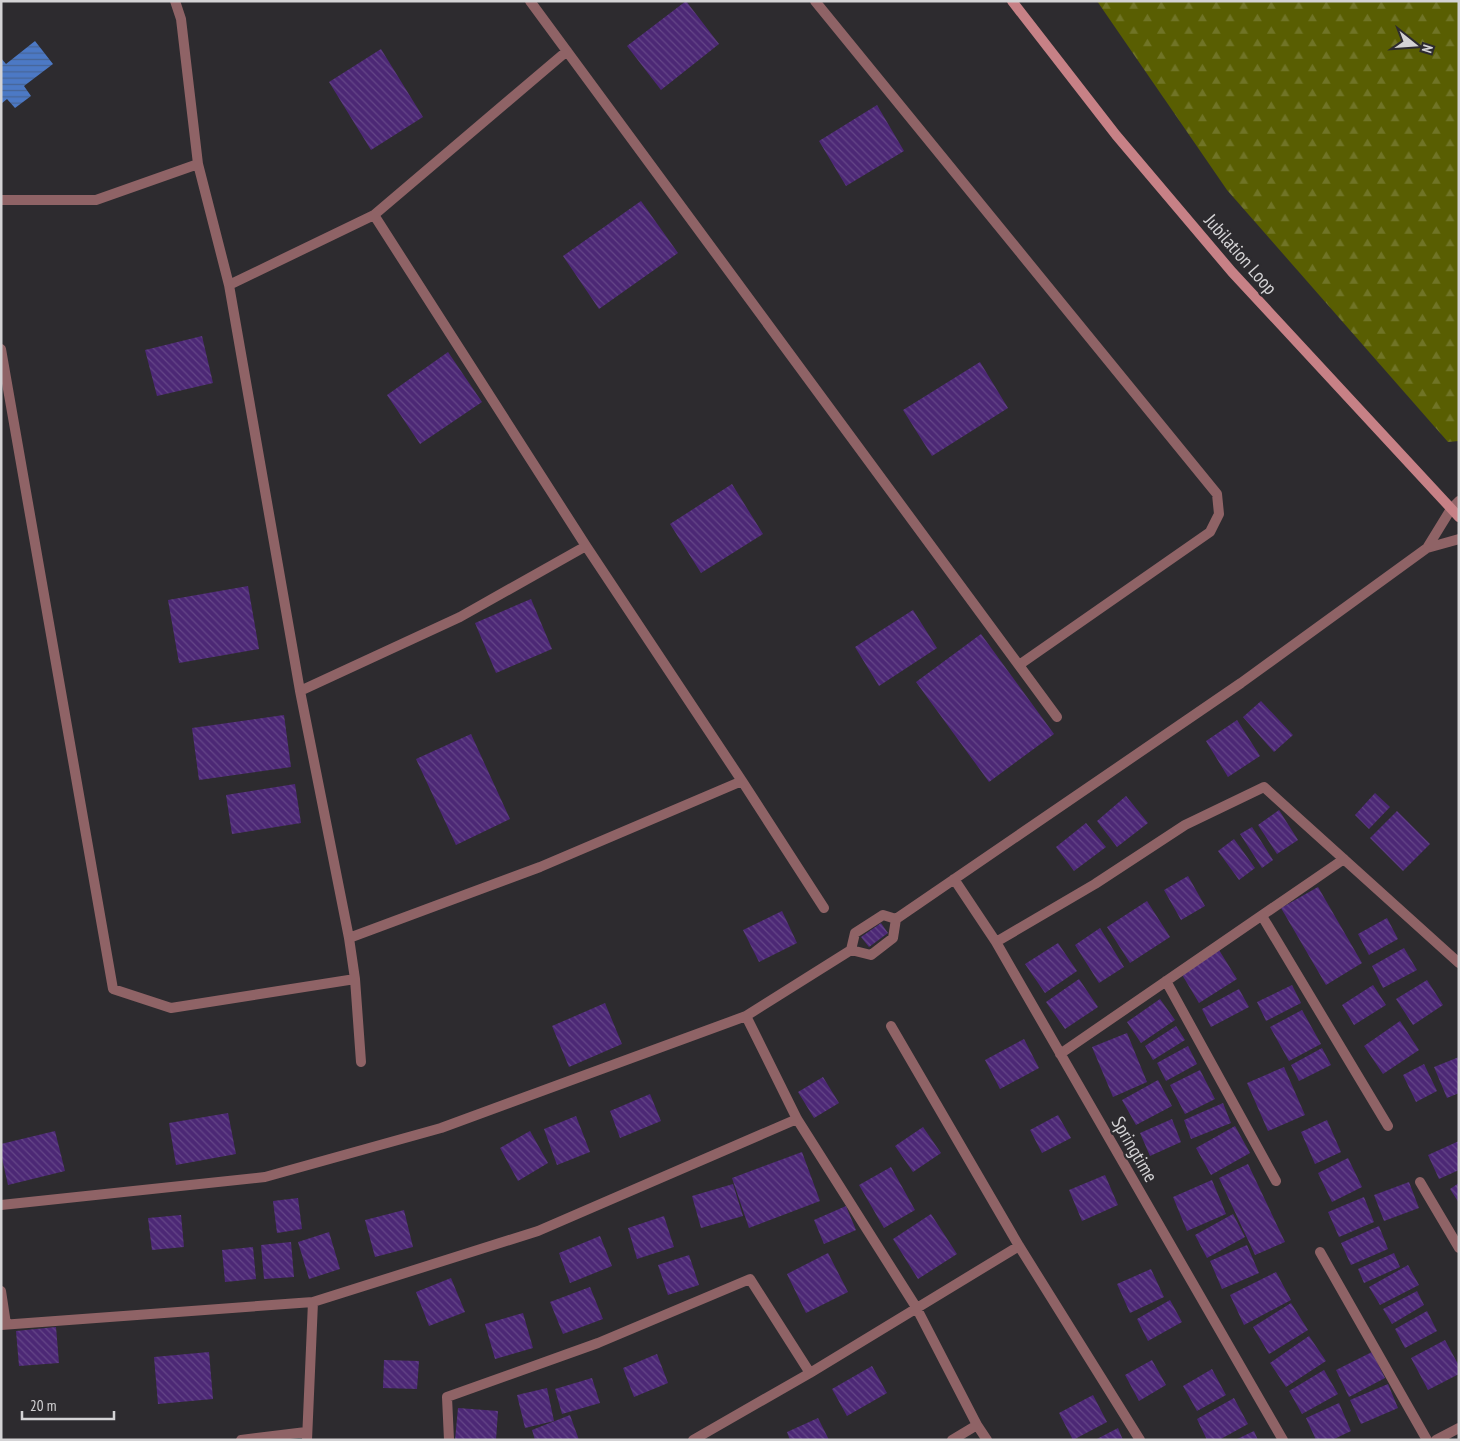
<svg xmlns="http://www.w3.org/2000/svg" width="1460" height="1441" font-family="'PT Sans Narrow',sans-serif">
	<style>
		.forest { fill: url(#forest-firs) }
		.water { fill: url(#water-rules) }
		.building { fill: url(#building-back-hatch) }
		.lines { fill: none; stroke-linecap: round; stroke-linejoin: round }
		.street { stroke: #8f6366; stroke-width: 10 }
		.secondary { stroke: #c78186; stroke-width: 10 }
		.labels { text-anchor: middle; stroke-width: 4.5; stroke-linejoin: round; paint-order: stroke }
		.street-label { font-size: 19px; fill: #d4d3d5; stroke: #2d2b2f }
	</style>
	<defs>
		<pattern id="forest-firs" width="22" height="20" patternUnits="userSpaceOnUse" patternTransform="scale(1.25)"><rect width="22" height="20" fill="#595e02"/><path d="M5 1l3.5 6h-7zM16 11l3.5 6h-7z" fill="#707426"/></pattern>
		<pattern id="water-rules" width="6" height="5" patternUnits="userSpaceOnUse" patternTransform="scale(1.25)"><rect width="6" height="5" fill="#4c79c5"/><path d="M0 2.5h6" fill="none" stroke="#486596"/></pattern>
		<pattern id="building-back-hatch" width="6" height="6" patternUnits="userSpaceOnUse" patternTransform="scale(1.25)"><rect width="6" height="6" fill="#4c2875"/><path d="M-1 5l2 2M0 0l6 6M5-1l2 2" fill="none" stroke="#654688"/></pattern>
	</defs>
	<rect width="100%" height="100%" fill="#2d2b2f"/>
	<path class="forest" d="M 1097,1 L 1459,1 L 1459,441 L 1448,442 L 1227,190 Z"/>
	<path class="water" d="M 35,41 L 53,64 L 24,86 L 31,96 L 15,108 L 7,99 L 1,104 L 1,58 L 6,64 Z"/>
	<path class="building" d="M 686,1 L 719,44 L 661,90 L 627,46 Z
		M 381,49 L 423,117 L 371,150 L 329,82 Z
		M 877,105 L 904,151 L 846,186 L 819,141 Z
		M 641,201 L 678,253 L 599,309 L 563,256 Z
		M 202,336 L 213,383 L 157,396 L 145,350 Z
		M 448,352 L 482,402 L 420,444 L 387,395 Z
		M 980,362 L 1008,408 L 932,456 L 903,410 Z
		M 732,484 L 763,534 L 701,573 L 670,524 Z
		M 248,586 L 259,649 L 179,663 L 168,600 Z
		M 531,599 L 552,649 L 496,673 L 475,623 Z
		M 913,610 L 937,648 L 879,686 L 855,647 Z
		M 981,634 L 1054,734 L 989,782 L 916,682 Z
		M 1261,701 L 1293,735 L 1274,752 L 1243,717 Z
		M 284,715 L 291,767 L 199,780 L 192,728 Z
		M 1237,720 L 1260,756 L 1228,777 L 1206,741 Z
		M 471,734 L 510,819 L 456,845 L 416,759 Z
		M 295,784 L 301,823 L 232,834 L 226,795 Z
		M 1375,793 L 1390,807 L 1369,829 L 1355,815 Z
		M 1126,796 L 1148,823 L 1117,847 L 1097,821 Z
		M 1279,810 L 1298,840 L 1277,854 L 1258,825 Z
		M 1397,811 L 1430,844 L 1403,871 L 1370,838 Z
		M 1086,823 L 1106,847 L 1074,871 L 1056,847 Z
		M 1252,827 L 1273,860 L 1262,868 L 1240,834 Z
		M 1234,839 L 1255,868 L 1239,880 L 1218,851 Z
		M 1188,876 L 1205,906 L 1181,920 L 1164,890 Z
		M 1318,887 L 1362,963 L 1326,985 L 1281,908 Z
		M 1147,901 L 1170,937 L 1130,963 L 1107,927 Z
		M 782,911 L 797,943 L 759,962 L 743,930 Z
		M 1387,918 L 1398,939 L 1369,955 L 1358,934 Z
		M 881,923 L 888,933 L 869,947 L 861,937 Z
		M 1100,928 L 1124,967 L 1099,983 L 1075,945 Z
		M 1058,943 L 1077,971 L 1045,993 L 1025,964 Z
		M 1404,948 L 1417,970 L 1383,988 L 1372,966 Z
		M 1219,950 L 1237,979 L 1199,1003 L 1181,973 Z
		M 1079,979 L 1098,1007 L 1065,1029 L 1046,1002 Z
		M 1427,980 L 1443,1005 L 1413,1025 L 1396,999 Z
		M 1292,985 L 1301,1003 L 1266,1021 L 1257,1002 Z
		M 1373,985 L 1386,1005 L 1354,1025 L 1342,1005 Z
		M 1239,989 L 1249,1007 L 1211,1027 L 1202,1009 Z
		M 1160,999 L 1175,1020 L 1141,1043 L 1127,1022 Z
		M 605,1003 L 622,1044 L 569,1067 L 552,1026 Z
		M 1302,1010 L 1321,1044 L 1289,1061 L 1270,1027 Z
		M 1400,1021 L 1419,1050 L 1383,1074 L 1364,1046 Z
		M 1176,1026 L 1185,1040 L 1153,1060 L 1145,1046 Z
		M 1127,1033 L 1147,1082 L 1113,1097 L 1092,1047 Z
		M 1024,1039 L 1039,1068 L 1000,1089 L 985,1060 Z
		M 1188,1046 L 1197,1064 L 1166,1081 L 1157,1063 Z
		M 1322,1048 L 1331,1065 L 1299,1081 L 1291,1065 Z
		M 1459,1057 L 1459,1093 L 1447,1098 L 1434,1067 Z
		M 1424,1064 L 1437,1091 L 1416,1102 L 1403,1075 Z
		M 1284,1067 L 1305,1115 L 1268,1131 L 1247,1083 Z
		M 1200,1070 L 1215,1099 L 1185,1114 L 1170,1085 Z
		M 823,1077 L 839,1103 L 814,1118 L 798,1092 Z
		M 1158,1080 L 1172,1106 L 1136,1125 L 1122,1100 Z
		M 650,1094 L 661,1121 L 620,1138 L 610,1111 Z
		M 1223,1103 L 1231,1123 L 1191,1139 L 1184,1120 Z
		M 228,1113 L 236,1154 L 176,1165 L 169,1123 Z
		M 1058,1115 L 1071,1138 L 1042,1153 L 1030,1130 Z
		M 576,1116 L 590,1152 L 557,1165 L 544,1129 Z
		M 1172,1119 L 1181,1142 L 1150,1156 L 1140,1133 Z
		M 1327,1120 L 1341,1152 L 1315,1164 L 1301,1132 Z
		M 1235,1126 L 1250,1153 L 1211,1175 L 1196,1148 Z
		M 923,1127 L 941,1153 L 913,1172 L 895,1146 Z
		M 55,1131 L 65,1171 L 8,1185 L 1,1154 L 1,1144 Z
		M 530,1131 L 548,1163 L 518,1181 L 500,1148 Z
		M 1459,1141 L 1459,1170 L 1439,1179 L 1428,1155 Z
		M 802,1152 L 820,1201 L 749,1228 L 732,1178 Z
		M 1348,1158 L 1362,1187 L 1332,1202 L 1318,1173 Z
		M 1248,1164 L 1285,1242 L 1255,1255 L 1219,1178 Z
		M 891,1167 L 915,1210 L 884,1228 L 859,1185 Z
		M 1105,1175 L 1118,1205 L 1082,1221 L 1069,1190 Z
		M 1212,1180 L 1226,1214 L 1187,1231 L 1173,1197 Z
		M 1409,1182 L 1419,1208 L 1384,1221 L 1374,1195 Z
		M 1459,1183 L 1459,1203 L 1450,1189 Z
		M 733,1184 L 743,1216 L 701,1228 L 692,1196 Z
		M 1364,1197 L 1374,1222 L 1339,1237 L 1328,1212 Z
		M 298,1198 L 302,1229 L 277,1233 L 273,1201 Z
		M 846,1206 L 856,1230 L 824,1244 L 814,1220 Z
		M 404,1210 L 413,1247 L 375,1257 L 365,1220 Z
		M 931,1214 L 957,1254 L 918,1279 L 893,1239 Z
		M 1233,1214 L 1245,1237 L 1207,1258 L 1195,1235 Z
		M 181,1215 L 184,1247 L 152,1250 L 148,1218 Z
		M 664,1216 L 674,1247 L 637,1259 L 628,1228 Z
		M 1379,1226 L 1388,1249 L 1351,1265 L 1341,1243 Z
		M 329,1232 L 340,1269 L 309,1279 L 298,1242 Z
		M 600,1236 L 612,1266 L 570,1283 L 559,1253 Z
		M 291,1242 L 294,1277 L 264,1279 L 261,1245 Z
		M 1247,1245 L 1259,1273 L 1222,1289 L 1210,1261 Z
		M 253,1247 L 256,1279 L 225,1282 L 222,1250 Z
		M 828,1253 L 848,1292 L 806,1313 L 787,1274 Z
		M 1394,1253 L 1400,1267 L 1364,1283 L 1358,1269 Z
		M 689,1255 L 699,1285 L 668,1295 L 658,1265 Z
		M 1408,1265 L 1419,1285 L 1380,1305 L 1369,1287 Z
		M 1151,1269 L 1164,1297 L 1130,1313 L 1117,1284 Z
		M 1276,1272 L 1291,1300 L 1244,1325 L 1230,1295 Z
		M 451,1278 L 465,1312 L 429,1326 L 416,1292 Z
		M 590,1287 L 603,1319 L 563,1334 L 550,1302 Z
		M 1417,1291 L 1424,1305 L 1392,1324 L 1383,1309 Z
		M 1170,1300 L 1182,1322 L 1148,1341 L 1137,1319 Z
		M 1291,1303 L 1308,1330 L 1269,1354 L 1253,1327 Z
		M 1427,1311 L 1437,1331 L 1405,1348 L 1395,1329 Z
		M 523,1313 L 533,1348 L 495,1359 L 485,1324 Z
		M 56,1327 L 59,1363 L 19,1366 L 16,1331 Z
		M 1309,1336 L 1326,1361 L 1286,1387 L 1270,1363 Z
		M 1445,1340 L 1459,1366 L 1459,1374 L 1428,1390 L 1411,1358 Z
		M 209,1352 L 213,1399 L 158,1404 L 154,1357 Z
		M 1372,1352 L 1385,1378 L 1349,1397 L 1336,1370 Z
		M 657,1354 L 668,1383 L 634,1397 L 623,1368 Z
		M 384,1360 L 419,1361 L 417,1389 L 383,1388 Z
		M 1152,1360 L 1166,1385 L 1139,1401 L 1125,1375 Z
		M 872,1366 L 887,1393 L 847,1416 L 832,1389 Z
		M 1212,1369 L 1226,1395 L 1197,1411 L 1183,1386 Z
		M 1324,1370 L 1338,1394 L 1302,1414 L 1289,1391 Z
		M 592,1378 L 600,1403 L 562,1414 L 555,1389 Z
		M 1388,1384 L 1398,1408 L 1361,1424 L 1350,1400 Z
		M 547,1388 L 554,1421 L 525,1428 L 517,1395 Z
		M 1093,1395 L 1107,1422 L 1073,1440 L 1059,1413 Z
		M 1234,1398 L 1248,1424 L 1219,1440 L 1207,1440 L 1197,1419 Z
		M 1339,1403 L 1351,1431 L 1332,1440 L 1316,1440 L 1306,1418 Z
		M 458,1408 L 498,1411 L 496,1440 L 455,1440 Z
		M 570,1415 L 579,1440 L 535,1440 L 532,1430 Z
		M 818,1418 L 829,1440 L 790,1440 L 787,1432 Z
		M 1118,1428 L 1123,1440 L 1095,1440 Z
		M 1254,1431 L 1258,1440 L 1235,1440 Z"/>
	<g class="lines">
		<path class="street" d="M 175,1 L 181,19 L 198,164 L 229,285 L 300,691 L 349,938 L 355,979 L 361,1062
			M 530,1 L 1057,717
			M 815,1 L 1217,494 L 1219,514 L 1210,532 L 1019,665
			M 1,200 L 96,200 L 198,164
			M 374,215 L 586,546 L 742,781 L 824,908
			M 229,285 L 374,215 L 567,51
			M 1,349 L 113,989 L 171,1008 L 355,979
			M 1427,548 L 1451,509 L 1459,501
			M 300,691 L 460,617 L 586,546
			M 954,879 L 996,942 L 1283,1440
			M 1262,916 L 1388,1126
			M 349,938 L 540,867 L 742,781
			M 996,942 L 1095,884 L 1185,825 L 1264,787 L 1459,963
			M 851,950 L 855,933 L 883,915 L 896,919
			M 1166,981 L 1276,1181
			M 746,1016 L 797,1119 L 916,1307 L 977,1425 L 987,1440
			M 891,1026 L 1019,1246 L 1140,1440
			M 1060,1054 L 1344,859
			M 1420,1182 L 1459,1248
			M 1,1205 L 265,1177 L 441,1128 L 746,1016 L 851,950 L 871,955 L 893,938 L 896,919 L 1241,683 L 1427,548 L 1459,539
			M 1320,1252 L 1427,1440
			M 1,1291 L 6,1324
			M 1,1325 L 313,1302 L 538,1231 L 797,1119
			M 241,1440 L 306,1432
			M 307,1440 L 313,1302
			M 449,1440 L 447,1397 L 598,1343 L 750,1279 L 810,1373
			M 693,1440 L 810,1373 L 1019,1246
			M 952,1440 L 977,1425
			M 1436,1440 L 1459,1428"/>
		<path class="secondary" d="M 1012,1 L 1116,135 L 1232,272 L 1459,517"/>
	</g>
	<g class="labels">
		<g class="street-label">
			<text transform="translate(1241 254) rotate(49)" y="7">Jubilation Loop</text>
			<text transform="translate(1135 1149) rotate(60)" y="7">Springtime</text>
		</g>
	</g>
	<rect width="1460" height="1441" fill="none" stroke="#d4d3d5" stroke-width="5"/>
	<g transform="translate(1415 45) rotate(107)" stroke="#2d2b2f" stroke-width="4" paint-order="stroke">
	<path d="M0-4L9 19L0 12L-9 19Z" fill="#d4d3d5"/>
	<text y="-8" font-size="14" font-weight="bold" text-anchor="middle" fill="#d4d3d5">N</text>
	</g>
	<path d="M22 1411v8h92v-8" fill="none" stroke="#d4d3d5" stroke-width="2.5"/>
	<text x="30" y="1411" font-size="15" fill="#d4d3d5" stroke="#2d2b2f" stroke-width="4" paint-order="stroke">20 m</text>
</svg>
